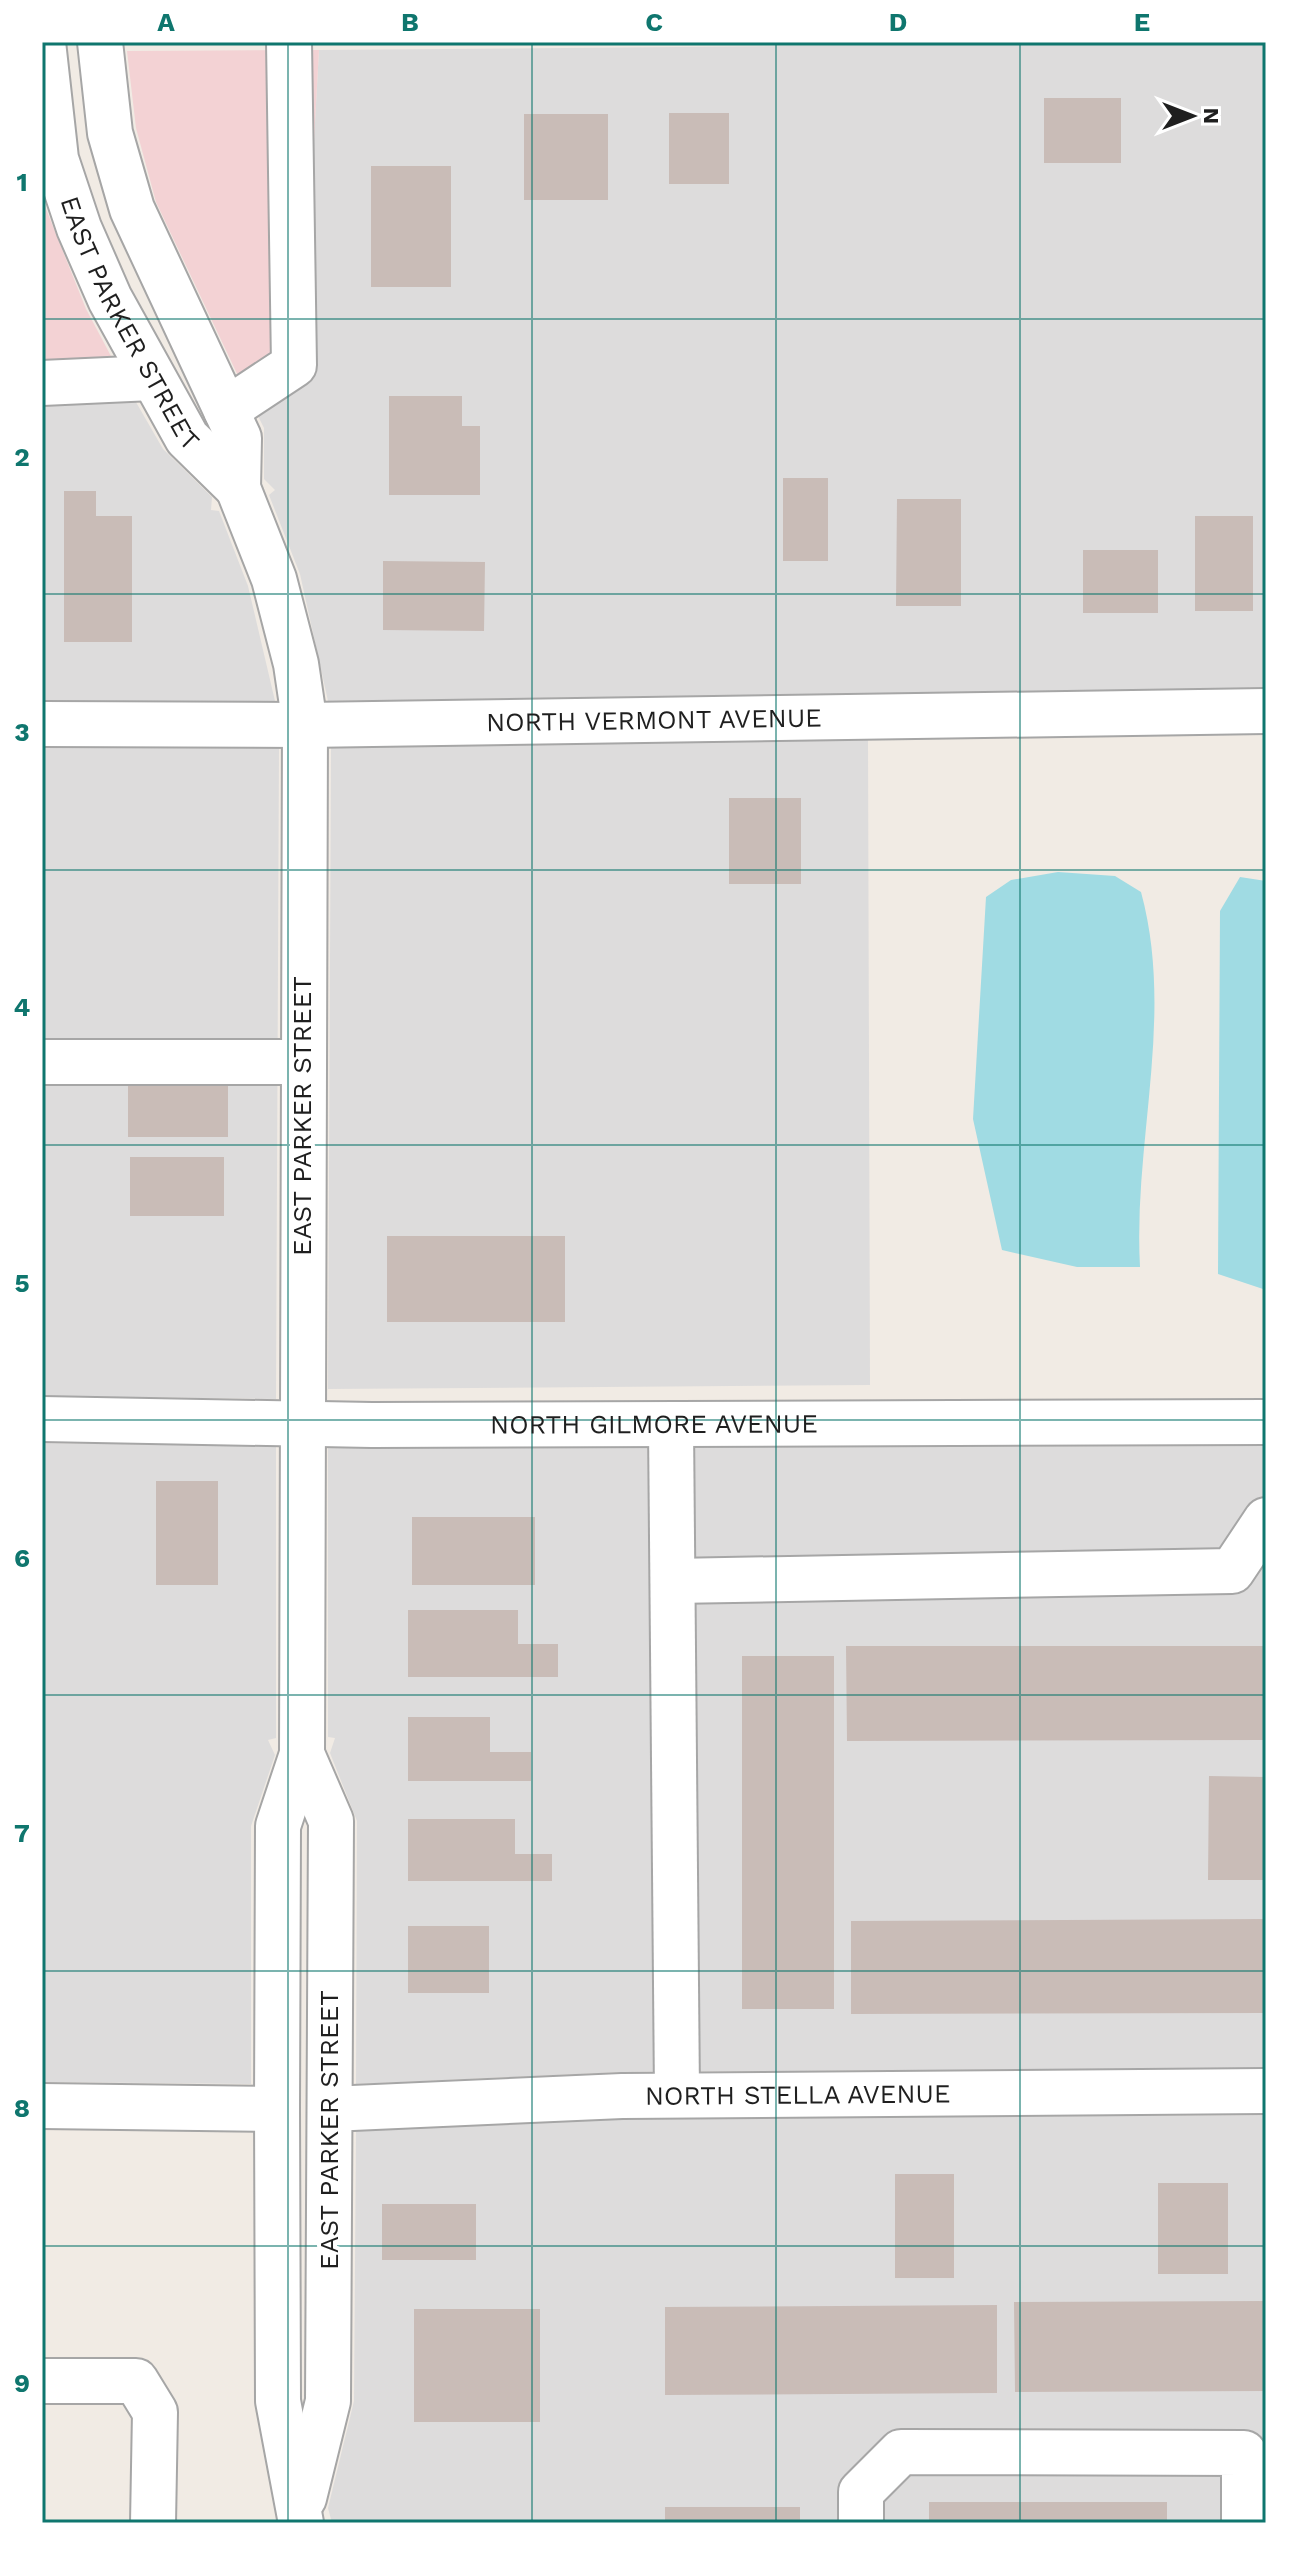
<svg xmlns="http://www.w3.org/2000/svg" width="1308" height="2565" font-family="'Work Sans',sans-serif">
	<style>
		.residential { fill: #dddcdc }
		.commercial { fill: #f3d2d4 }
		.water { fill: #a0dbe3 }
		.building { fill: #c9bcb7 }
		.lines { fill: none; stroke-linecap: round; stroke-linejoin: round }
		.minor-casing { stroke: #a6a6a6; stroke-width: 48 }
		.minor { stroke: #fff; stroke-width: 44 }
		.grid { fill: none; stroke: #0f766e; stroke-width: 2; stroke-opacity: 0.55 }
		.labels { text-anchor: middle; stroke-width: 8; stroke-linejoin: round; paint-order: stroke }
		.street-label { font-size: 26px; fill: #1f1f1f; stroke: #fff }
		.neatline { fill: none; stroke: #0f766e; stroke-width: 3 }
		.grid-label { font-size: 26px; text-anchor: middle; font-weight: bold; fill: #0f766e }
	</style>
	<rect width="100%" height="100%" fill="#f1ebe4"/>
	<path class="residential" d="M 1266,42 L 1266,688 L 328,701 L 300,574 L 269,495 L 275,490 L 264,479 L 264,428 L 240,380 L 301,375 L 319,50 Z
		M 129,390 L 163,449 L 212,497 L 211,510 L 219,511 L 248,586 L 275,701 L 42,701 L 42,397 Z
		M 868,740 L 870,1385 L 328,1389 L 331,747 Z
		M 42,748 L 279,748 L 276,1399 L 42,1396 Z
		M 42,1443 L 276,1446 L 276,1738 L 268,1740 L 275,1755 L 251,1826 L 251,2084 L 42,2082 Z
		M 1266,1446 L 1266,2068 L 622,2072 L 356,2084 L 357,1821 L 330,1753 L 335,1738 L 328,1737 L 328,1447 Z
		M 1266,2115 L 1266,2523 L 332,2523 L 328,2508 L 354,2401 L 356,2131 L 622,2119 Z"/>
	<path class="commercial" d="M 319,50 L 301,375 L 240,380 L 156,202 L 136,128 L 127,51 Z
		M 42,199 L 86,309 L 129,390 L 42,397 Z"/>
	<path class="water" d="M 1058,872 L 1115,876 L 1141,892 C 1175,1017 1133,1141 1140,1267 L 1077,1267 L 1002,1250 L 973,1119 L 986,897 L 1011,880 Z
		M 1240,877 L 1266,881 L 1266,1290 L 1218,1274 L 1220,911 Z"/>
	<path class="building" d="M 1044,98 L 1121,98 L 1121,163 L 1044,163 Z
		M 669,113 L 729,113 L 729,184 L 669,184 Z
		M 524,114 L 608,114 L 608,200 L 524,200 Z
		M 371,166 L 451,166 L 451,287 L 371,287 Z
		M 389,396 L 462,396 L 462,426 L 480,426 L 480,495 L 389,495 Z
		M 783,478 L 828,478 L 828,561 L 783,561 Z
		M 64,491 L 96,491 L 96,516 L 132,516 L 132,642 L 64,642 Z
		M 897,499 L 961,499 L 961,606 L 896,606 Z
		M 1195,516 L 1253,516 L 1253,611 L 1195,611 Z
		M 1083,550 L 1158,550 L 1158,613 L 1083,613 Z
		M 383,561 L 485,562 L 484,631 L 383,630 Z
		M 729,798 L 801,798 L 801,884 L 729,884 Z
		M 128,1079 L 228,1079 L 228,1137 L 128,1137 Z
		M 130,1157 L 224,1157 L 224,1216 L 130,1216 Z
		M 387,1236 L 565,1236 L 565,1322 L 387,1322 Z
		M 156,1481 L 218,1481 L 218,1585 L 156,1585 Z
		M 412,1517 L 535,1517 L 535,1585 L 412,1585 Z
		M 408,1610 L 518,1610 L 518,1644 L 558,1644 L 558,1677 L 408,1677 Z
		M 846,1646 L 1266,1646 L 1266,1740 L 847,1741 Z
		M 742,1656 L 834,1656 L 834,2009 L 742,2009 Z
		M 408,1717 L 490,1717 L 490,1752 L 531,1752 L 531,1781 L 408,1781 Z
		M 1209,1776 L 1266,1777 L 1266,1880 L 1208,1880 Z
		M 408,1819 L 515,1819 L 515,1854 L 552,1854 L 552,1881 L 408,1881 Z
		M 1266,1919 L 1266,2013 L 851,2014 L 851,1921 Z
		M 408,1926 L 489,1926 L 489,1993 L 408,1993 Z
		M 895,2174 L 954,2174 L 954,2278 L 895,2278 Z
		M 1158,2183 L 1228,2183 L 1228,2274 L 1158,2274 Z
		M 382,2204 L 476,2204 L 476,2260 L 382,2260 Z
		M 1266,2301 L 1266,2391 L 1015,2392 L 1014,2302 Z
		M 997,2305 L 997,2393 L 665,2395 L 665,2307 Z
		M 414,2309 L 540,2309 L 540,2422 L 414,2422 Z
		M 929,2502 L 1167,2502 L 1167,2523 L 929,2523 Z
		M 665,2507 L 800,2507 L 800,2523 L 665,2523 Z"/>
	<g class="lines">
		<g class="minor-casing">
			<g id="minor">
				<path id="s1" d="M 43,42 L 56,159 L 79,228 L 110,299 L 187,438 L 238,488"/>
				<path d="M 100,42 L 110,133 L 132,209 L 239,438 L 238,488 L 274,579 L 296,664 L 305,725 L 302,1754 L 278,1826 L 277,2109 L 278,2401 L 301,2523"/>
				<path d="M 42,383 L 152,378"/>
				<path d="M 226,410 L 294,365 L 289,42"/>
				<path id="s2" d="M 42,724 L 305,725 L 1266,711"/>
				<path d="M 42,1062 L 301,1062"/>
				<path id="s3" d="M 42,1419 L 372,1425 L 1266,1422"/>
				<path d="M 671,1426 L 677,2095"/>
				<path d="M 673,1581 L 1232,1571 L 1266,1520"/>
				<path d="M 302,1754 L 331,1821 L 328,2401 L 304,2498"/>
				<path d="M 42,2106 L 277,2109"/>
				<path id="s4" d="M 330,2109 L 622,2096 L 1266,2091"/>
				<path d="M 42,2381 L 136,2381 L 155,2412 L 153,2523"/>
				<path d="M 861,2523 L 861,2492 L 901,2452 L 1244,2453 L 1244,2523"/>
			</g>
		</g>
		<use href="#minor" class="minor"/>
	</g>
	<path class="grid" d="M 288,42 L 288,2523M 532,42 L 532,2523M 776,42 L 776,2523M 1020,42 L 1020,2523M 42,319 L 1266,319M 42,594 L 1266,594M 42,870 L 1266,870M 42,1145 L 1266,1145M 42,1420 L 1266,1420M 42,1695 L 1266,1695M 42,1971 L 1266,1971M 42,2246 L 1266,2246"/>
	<g class="labels">
		<g class="street-label">
			<text dy="9" stroke="none"><textPath href="#s1" startOffset="298">EAST PARKER STREET</textPath></text>
			<text dy="9" stroke="none"><textPath href="#s2" startOffset="612">NORTH VERMONT AVENUE</textPath></text>
			<text transform="translate(302 1116) rotate(-90)" y="9">EAST PARKER STREET</text>
			<text dy="9" stroke="none"><textPath href="#s3" startOffset="612">NORTH GILMORE AVENUE</textPath></text>
			<text dy="9" stroke="none"><textPath href="#s4" startOffset="468">NORTH STELLA AVENUE</textPath></text>
			<text transform="translate(329 2130) rotate(-90)" y="9">EAST PARKER STREET</text>
		</g>
	</g>
	<rect width="1308" height="2565" fill="none" stroke="#ffffff" stroke-width="88"/>
	<g transform="translate(1192 116) rotate(90)" stroke="#ffffff" stroke-width="6" paint-order="stroke">
	<path d="M0-6L14 30L0 20L-14 30Z" fill="#1f1f1f"/>
	<text y="-12" font-size="22" font-weight="bold" text-anchor="middle" fill="#1f1f1f">N</text>
	</g>
	<rect x="44" y="44" width="1220" height="2477" class="neatline"/>
	<g class="grid-label">
		<text x="166" y="31">A</text>
		<text x="410" y="31">B</text>
		<text x="654" y="31">C</text>
		<text x="898" y="31">D</text>
		<text x="1142" y="31">E</text>
		<text x="22" y="191">1</text>
		<text x="22" y="466">2</text>
		<text x="22" y="741">3</text>
		<text x="22" y="1016">4</text>
		<text x="22" y="1292">5</text>
		<text x="22" y="1567">6</text>
		<text x="22" y="1842">7</text>
		<text x="22" y="2117">8</text>
		<text x="22" y="2392">9</text>
	</g>
</svg>
